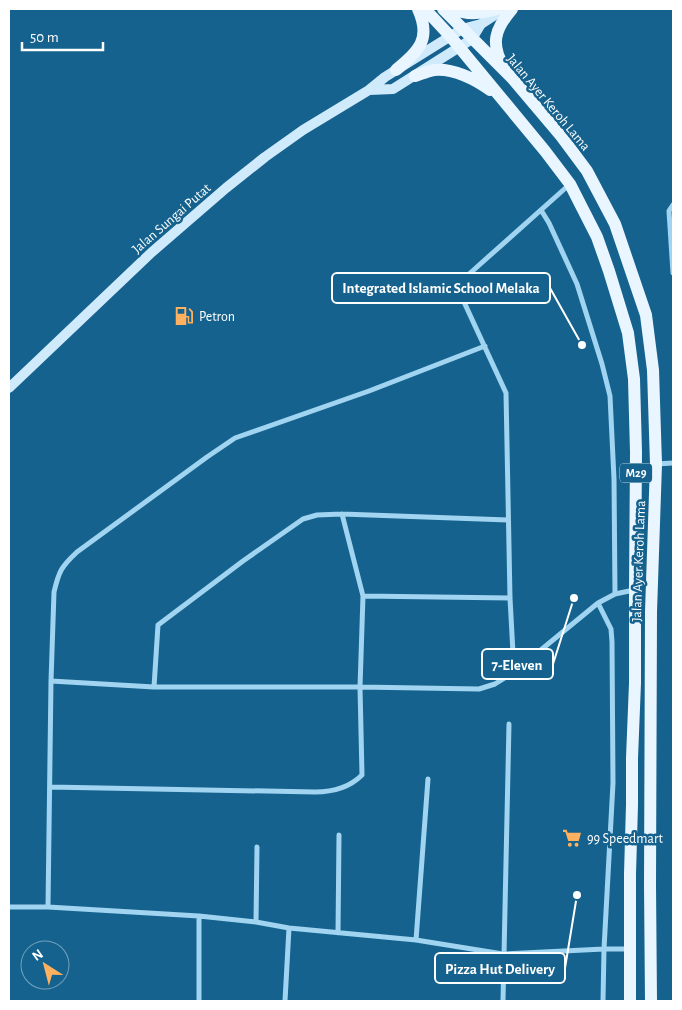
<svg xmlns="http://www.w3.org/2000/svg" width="682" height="1010" font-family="'Alegreya Sans',sans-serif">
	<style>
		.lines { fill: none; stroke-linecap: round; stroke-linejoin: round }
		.street { stroke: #a0d4f0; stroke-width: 5 }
		.secondary { stroke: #ceeafb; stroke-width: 10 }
		.primary { stroke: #e9f6ff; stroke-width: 12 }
		.labels { text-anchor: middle; stroke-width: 5; stroke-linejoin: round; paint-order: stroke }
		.shield { fill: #15628e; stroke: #b9d0dd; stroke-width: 1 }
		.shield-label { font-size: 12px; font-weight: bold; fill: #fff }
		.street-label { font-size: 14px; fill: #fff; stroke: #15628e }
		.poi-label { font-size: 14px; fill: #fff; stroke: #15628e; text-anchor: start }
		.leader { fill: none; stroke: #fff; stroke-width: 2 }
		.callout-dot { fill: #fff; stroke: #15628e; stroke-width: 2 }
		.callout { fill: #15628e; stroke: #fff; stroke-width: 2 }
		.callout-label { font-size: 15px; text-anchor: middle; font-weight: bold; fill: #fff }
	</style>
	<rect width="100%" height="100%" fill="#15628e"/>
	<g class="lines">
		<path class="street" d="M 673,205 L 669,211 L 673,273
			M 541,210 L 549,223 L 577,284 L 602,364 L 610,396 L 614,479 L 615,594
			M 656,464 L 673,463
			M 363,596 L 510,598
			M 598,603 L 611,629 L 612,642 L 613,783 L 604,949 L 603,1001
			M 514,672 L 510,598 L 506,393 L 464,302 C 462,291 463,285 468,275 L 570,184
			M 51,681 L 154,687 L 360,687 L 479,689 L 495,684 L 514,672 L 598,603 L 615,594 L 634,590
			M 154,687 L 158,625 L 243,561 L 303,519 L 317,515 L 342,514 L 508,520
			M 50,787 L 315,792 C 333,792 349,788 362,775 L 360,687 L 363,596 L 342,514
			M 9,907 L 48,907 L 199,916 L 256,922 L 289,928 L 416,940 L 503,954 L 604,949 L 630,949
			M 48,907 L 51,681 L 54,592 C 59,571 61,567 77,552 L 207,457 L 235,438 L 369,391 L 485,346
			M 256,922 L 257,847
			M 338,933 L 339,835
			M 416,940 L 428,779
			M 199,1001 L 199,916
			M 285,1001 L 289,928
			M 503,1001 L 509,724"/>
		<path class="secondary" d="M 369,90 L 393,89 L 472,39 L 481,24
			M 9,388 L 152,252 L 226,188 L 265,157 L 303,130 L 369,90 L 385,77 L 462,29 L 481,24 L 504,9"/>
		<path class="primary" d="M 425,9 L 450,36 L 545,151 L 570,184 L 597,237 L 609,271 L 628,333 L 634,379 L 636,452 L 635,590 L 635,683 L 632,758 L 632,805 L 630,874 L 630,1001
			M 443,9 L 512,78 L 561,136 L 587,171 L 615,224 L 646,315 L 653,370 L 656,464 L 651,612 L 650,885 L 651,1001
			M 454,9 C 469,16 482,13 497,9
			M 504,67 C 490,44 495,29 512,9
			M 396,70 C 418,51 432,40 418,9
			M 415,76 C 421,74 428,71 434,70 C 453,68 475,79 490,90"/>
	</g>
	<defs>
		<g id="fuel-bare" transform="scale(1.5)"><path d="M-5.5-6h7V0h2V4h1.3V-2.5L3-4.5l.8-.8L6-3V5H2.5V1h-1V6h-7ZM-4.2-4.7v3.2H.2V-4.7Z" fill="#ffb15f" stroke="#15628e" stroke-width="2.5" paint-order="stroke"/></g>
		<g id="supermarket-bare" transform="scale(1.5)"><path d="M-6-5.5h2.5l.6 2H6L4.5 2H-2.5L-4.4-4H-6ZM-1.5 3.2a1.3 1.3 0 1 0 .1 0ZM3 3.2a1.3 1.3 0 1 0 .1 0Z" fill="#ffb15f" stroke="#15628e" stroke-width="2.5" paint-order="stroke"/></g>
	</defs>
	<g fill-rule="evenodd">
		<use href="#fuel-bare" x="184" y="316"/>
		<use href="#supermarket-bare" x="572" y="838"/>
	</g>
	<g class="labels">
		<rect class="shield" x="620" y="463.5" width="32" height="19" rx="4"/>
		<g class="shield-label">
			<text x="636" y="477">M29</text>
		</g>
		<g class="street-label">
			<text transform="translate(549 102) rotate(50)" y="5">Jalan Ayer Keroh Lama</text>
			<text transform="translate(171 218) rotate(-41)" y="5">Jalan Sungai Putat</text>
			<text transform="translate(638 561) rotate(-88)" y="5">Jalan Ayer Keroh Lama</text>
		</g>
		<g class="poi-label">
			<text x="199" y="321">Petron</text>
			<text x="587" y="843">99 Speedmart</text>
		</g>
	</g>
	<path class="leader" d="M582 345L550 288M574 598L553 664M577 895L565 968"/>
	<g class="callout-dot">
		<circle cx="582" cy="345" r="5"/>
		<circle cx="574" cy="598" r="5"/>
		<circle cx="577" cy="895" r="5"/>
	</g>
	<g class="callout">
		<rect x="332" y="273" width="218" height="30" rx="5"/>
		<rect x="482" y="649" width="71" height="30" rx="5"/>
		<rect x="435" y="953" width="130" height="30" rx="5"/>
	</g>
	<g class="callout-label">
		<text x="441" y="293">Integrated Islamic School Melaka</text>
		<text x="517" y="670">7-Eleven</text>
		<text x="500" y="974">Pizza Hut Delivery</text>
	</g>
	<rect width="682" height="1010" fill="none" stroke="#ffffff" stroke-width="20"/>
	<g transform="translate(45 965) rotate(324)"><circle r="24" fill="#15628e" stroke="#73a1bb"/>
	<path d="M0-4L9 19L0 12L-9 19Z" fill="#ffb15f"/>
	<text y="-8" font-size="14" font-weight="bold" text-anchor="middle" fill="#ffffff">N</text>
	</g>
	<path d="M22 42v8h81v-8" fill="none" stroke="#ffffff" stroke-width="2.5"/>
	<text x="30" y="42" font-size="15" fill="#ffffff" stroke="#15628e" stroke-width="4" paint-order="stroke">50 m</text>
</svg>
